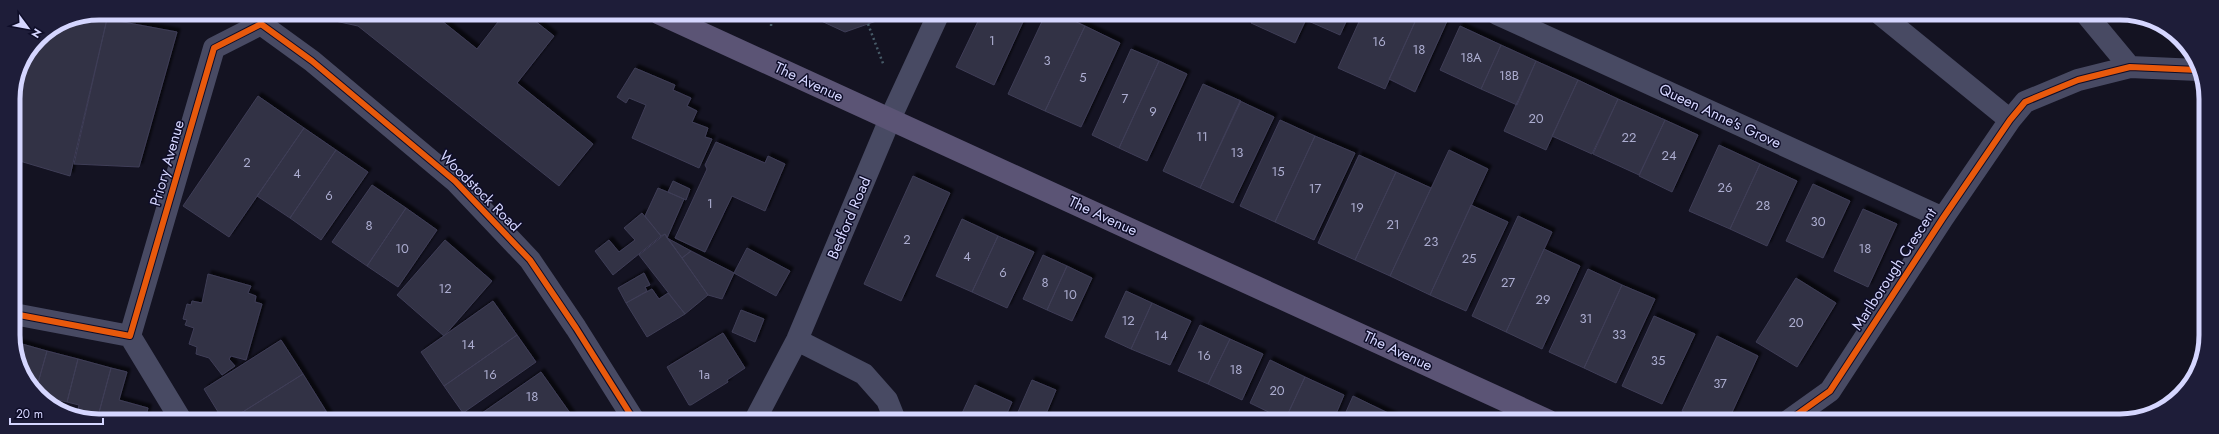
<svg xmlns="http://www.w3.org/2000/svg" width="2219" height="434" font-family="Jost,sans-serif">
	<style>
		.building { fill: #323144; stroke: #3f3e57; filter: url(#shadow) }
		.lines { fill: none; stroke-linecap: round; stroke-linejoin: round }
		.path { stroke: #475b68; stroke-width: 2.5; stroke-dasharray: 2 3; stroke-linecap: butt }
		.minor { stroke: #484a63; stroke-width: 22 }
		.major { stroke: #5b5475; stroke-width: 22 }
		.cycleway-casing { stroke: #0e0d28; stroke-width: 8 }
		.cycleway { stroke: #e8590c; stroke-width: 6 }
		.labels { text-anchor: middle; stroke-width: 3; stroke-linejoin: round; paint-order: stroke }
		.number-label { font-size: 13px; fill: #acadd0 }
		.street-label { font-size: 15px; fill: #d5d6ff; stroke: #0e0d28 }
		.rim { fill: none; stroke: #d5d6ff; stroke-width: 5 }
	</style>
	<defs>
		<filter id="shadow"><feDropShadow dx="3.5" dy="-3.5" stdDeviation="1" flood-color="#0009"/></filter>
	</defs>
	<rect width="100%" height="100%" fill="#141322"/>
	<path class="building" d="M 327,13 L 432,13 L 477,49 L 505,13 L 525,13 L 554,36 L 517,83 L 593,144 L 559,186 L 358,26 L 326,19 Z
		M 804,13 L 885,13 L 882,19 L 845,32 Z
		M 982,13 L 1027,13 L 994,85 L 956,67 Z
		M 1046,13 L 1057,13 L 1085,26 L 1045,111 L 1008,94 Z
		M 1256,13 L 1309,13 L 1295,43 L 1251,23 Z
		M 1309,13 L 1350,13 L 1340,35 L 1306,20 Z
		M 1363,13 L 1419,13 L 1385,89 L 1338,68 Z
		M 1419,13 L 1436,14 L 1448,19 L 1415,92 L 1389,79 Z
		M 91,14 L 107,19 L 70,176 L 13,159 L 13,118 L 33,46 L 38,38 L 66,19 Z
		M 107,19 L 177,32 L 139,167 L 74,164 Z
		M 1085,26 L 1120,43 L 1081,127 L 1045,111 Z
		M 1460,26 L 1501,45 L 1481,89 L 1440,70 Z
		M 1501,45 L 1536,61 L 1517,105 L 1481,89 Z
		M 1131,49 L 1159,61 L 1119,148 L 1092,135 Z
		M 1159,61 L 1187,74 L 1147,161 L 1119,148 Z
		M 1536,61 L 1578,80 L 1546,150 L 1504,131 Z
		M 635,68 L 675,85 L 673,90 L 691,98 L 687,106 L 697,111 L 692,122 L 708,128 L 705,137 L 712,139 L 699,168 L 632,138 L 646,105 L 629,98 L 626,103 L 617,97 Z
		M 1578,80 L 1618,99 L 1592,154 L 1552,136 Z
		M 1203,84 L 1241,101 L 1200,188 L 1163,171 Z
		M 258,96 L 304,128 L 229,237 L 183,206 Z
		M 1618,99 L 1665,120 L 1639,175 L 1593,154 Z
		M 1240,101 L 1274,117 L 1233,203 L 1200,188 Z
		M 1280,120 L 1315,136 L 1275,222 L 1240,206 Z
		M 1665,120 L 1698,135 L 1672,192 L 1639,176 Z
		M 304,128 L 336,150 L 290,218 L 257,196 Z
		M 1315,136 L 1355,153 L 1314,240 L 1275,222 Z
		M 716,142 L 765,163 L 768,156 L 785,164 L 765,211 L 732,196 L 705,252 L 675,238 L 707,169 L 705,165 Z
		M 1719,145 L 1760,164 L 1730,229 L 1689,211 Z
		M 336,150 L 368,172 L 321,240 L 290,218 Z
		M 1449,150 L 1488,169 L 1430,295 L 1390,276 Z
		M 1359,155 L 1396,172 L 1355,260 L 1318,243 Z
		M 1760,164 L 1797,181 L 1767,246 L 1730,229 Z
		M 1396,172 L 1431,188 L 1390,276 L 1355,260 Z
		M 913,176 L 950,193 L 901,301 L 864,284 Z
		M 673,181 L 690,189 L 686,200 L 668,192 Z
		M 1813,184 L 1850,201 L 1823,258 L 1786,241 Z
		M 372,185 L 406,208 L 367,266 L 332,242 Z
		M 658,188 L 684,199 L 667,238 L 665,234 L 661,236 L 645,216 Z
		M 1471,205 L 1508,222 L 1466,311 L 1430,295 Z
		M 406,208 L 437,230 L 398,287 L 367,266 Z
		M 1863,209 L 1897,224 L 1868,287 L 1834,271 Z
		M 642,213 L 661,236 L 613,275 L 595,251 L 609,240 L 619,252 L 635,240 L 624,228 Z
		M 1518,216 L 1552,232 L 1506,332 L 1472,316 Z
		M 962,219 L 998,236 L 972,292 L 936,276 Z
		M 665,234 L 708,295 L 685,314 L 639,255 Z
		M 998,236 L 1034,252 L 1007,308 L 972,292 Z
		M 667,238 L 691,251 L 682,258 Z
		M 445,240 L 492,281 L 444,336 L 397,295 Z
		M 747,248 L 790,271 L 776,296 L 734,273 Z
		M 1544,249 L 1580,266 L 1542,349 L 1506,332 Z
		M 691,251 L 734,273 L 722,299 L 708,295 L 682,258 Z
		M 1043,255 L 1067,266 L 1047,310 L 1023,299 Z
		M 1067,266 L 1092,278 L 1072,321 L 1047,310 Z
		M 1588,269 L 1622,285 L 1584,368 L 1549,352 Z
		M 644,273 L 650,285 L 645,287 L 647,291 L 626,303 L 618,288 Z
		M 208,274 L 251,286 L 248,293 L 256,296 L 255,302 L 262,304 L 246,360 L 231,356 L 229,359 L 235,366 L 222,375 L 209,358 L 196,354 L 197,347 L 189,344 L 194,328 L 185,325 L 187,320 L 183,319 L 187,304 L 191,305 L 192,301 L 202,303 Z
		M 1796,278 L 1836,303 L 1797,367 L 1756,342 Z
		M 1622,285 L 1655,299 L 1616,383 L 1584,368 Z
		M 652,289 L 659,299 L 668,293 L 685,314 L 647,337 L 626,303 Z
		M 1126,291 L 1152,303 L 1131,349 L 1105,337 Z
		M 493,301 L 517,335 L 444,386 L 421,352 Z
		M 1152,303 L 1191,321 L 1170,365 L 1131,349 Z
		M 741,310 L 764,319 L 755,342 L 732,332 Z
		M 1654,316 L 1695,334 L 1662,404 L 1622,386 Z
		M 1200,325 L 1230,339 L 1208,384 L 1178,371 Z
		M 723,333 L 745,368 L 727,380 L 728,382 L 691,405 L 689,405 L 667,367 Z
		M 517,335 L 536,362 L 463,413 L 444,386 Z
		M 1717,336 L 1758,356 L 1728,421 L 1702,421 L 1682,411 Z
		M 1230,339 L 1263,354 L 1242,400 L 1208,384 Z
		M 281,340 L 303,374 L 230,420 L 223,420 L 204,389 Z
		M 15,342 L 47,351 L 36,390 L 15,352 Z
		M 47,351 L 78,359 L 67,402 L 59,400 L 58,407 L 42,400 L 36,390 Z
		M 78,359 L 111,368 L 97,420 L 87,420 L 77,415 L 79,405 L 67,402 Z
		M 1270,360 L 1305,377 L 1285,420 L 1250,403 Z
		M 111,368 L 127,372 L 119,400 L 148,408 L 145,420 L 97,420 Z
		M 541,372 L 575,420 L 472,420 Z
		M 303,374 L 326,411 L 311,420 L 230,420 Z
		M 1305,377 L 1344,395 L 1333,421 L 1285,420 Z
		M 1032,380 L 1056,390 L 1043,421 L 1014,421 Z
		M 975,385 L 1012,402 L 1004,420 L 959,420 Z
		M 1353,396 L 1386,412 L 1382,421 L 1342,421 Z
		M 326,411 L 332,420 L 311,420 Z
		M 1386,412 L 1405,421 L 1382,421 Z"/>
	<g class="lines">
		<path class="path" d="M 868,24 L 884,66
			M 771,26 L 772,13"/>
		<path class="minor" d="M 1497,14 L 1943,218
			M 1880,14 L 2010,120
			M 2086,14 L 2130,67
			M 14,314 L 130,336
			M 797,340 L 864,374 L 887,400 L 895,420
			M 181,420 L 130,336 L 214,48 L 261,24 L 312,61 L 455,181 L 530,260 L 576,328 L 634,420
			M 755,420 L 797,340 L 890,119 L 939,13
			M 1788,421 L 1830,391 L 1943,218 L 2010,120 L 2025,102 L 2078,80 L 2130,67 L 2198,70"/>
		<path class="major" d="M 658,13 L 1549,421"/>
		<g class="cycleway-casing">
			<path id="cycleway" d="M 14,314 L 130,336 L 214,48 L 261,24 L 312,61 L 455,181 L 530,260 L 576,328 L 634,420
				M 1788,421 L 1830,391 L 1943,218 L 2010,120 L 2025,102 L 2078,80 L 2130,67 L 2198,70"/>
		</g>
		<use href="#cycleway" class="cycleway"/>
	</g>
	<g class="labels">
		<g class="number-label">
			<text x="992" y="45">1</text>
			<text x="1379" y="46">16</text>
			<text x="1419" y="54">18</text>
			<text x="1471" y="62">18A</text>
			<text x="1047" y="65">3</text>
			<text x="1509" y="80">18B</text>
			<text x="1083" y="82">5</text>
			<text x="1125" y="103">7</text>
			<text x="1153" y="116">9</text>
			<text x="1536" y="123">20</text>
			<text x="1202" y="141">11</text>
			<text x="1629" y="142">22</text>
			<text x="1237" y="157">13</text>
			<text x="1669" y="160">24</text>
			<text x="247" y="167">2</text>
			<text x="1278" y="176">15</text>
			<text x="297" y="178">4</text>
			<text x="1725" y="192">26</text>
			<text x="1315" y="193">17</text>
			<text x="329" y="200">6</text>
			<text x="710" y="208">1</text>
			<text x="1763" y="210">28</text>
			<text x="1357" y="212">19</text>
			<text x="1818" y="226">30</text>
			<text x="1393" y="229">21</text>
			<text x="369" y="230">8</text>
			<text x="907" y="244">2</text>
			<text x="1431" y="246">23</text>
			<text x="402" y="253">10</text>
			<text x="1865" y="253">18</text>
			<text x="967" y="261">4</text>
			<text x="1469" y="263">25</text>
			<text x="1003" y="277">6</text>
			<text x="1045" y="287">8</text>
			<text x="1508" y="287">27</text>
			<text x="445" y="293">12</text>
			<text x="1070" y="299">10</text>
			<text x="1543" y="304">29</text>
			<text x="1586" y="323">31</text>
			<text x="1128" y="325">12</text>
			<text x="1796" y="327">20</text>
			<text x="1619" y="339">33</text>
			<text x="1161" y="340">14</text>
			<text x="468" y="349">14</text>
			<text x="1204" y="360">16</text>
			<text x="1658" y="365">35</text>
			<text x="1236" y="374">18</text>
			<text x="490" y="379">16</text>
			<text x="704" y="379">1a</text>
			<text x="1720" y="388">37</text>
			<text x="1277" y="395">20</text>
			<text x="532" y="401">18</text>
		</g>
		<g class="street-label">
			<text transform="translate(809 82) rotate(25)" y="5">The Avenue</text>
			<text transform="translate(1720 116) rotate(25)" y="5">Queen Anne's Grove</text>
			<text transform="translate(167 163) rotate(-74)" y="5">Priory Avenue</text>
			<text transform="translate(480 191) rotate(45)" y="5">Woodstock Road</text>
			<text transform="translate(1103 216) rotate(25)" y="5">The Avenue</text>
			<text transform="translate(849 218) rotate(-67)" y="5">Bedford Road</text>
			<text transform="translate(1894 269) rotate(-57)" y="5">Marlborough Crescent</text>
			<text transform="translate(1398 351) rotate(25)" y="5">The Avenue</text>
		</g>
	</g>
	<path d="M0 0H2219V434H0ZM99 20H2120A79 79 0 0 1 2199 99V335A79 79 0 0 1 2120 414H99A79 79 0 0 1 20 335V99A79 79 0 0 1 99 20Z" fill="#1e1d39" fill-rule="evenodd"/>
	<path class="rim" d="M99 20H2120A79 79 0 0 1 2199 99V335A79 79 0 0 1 2120 414H99A79 79 0 0 1 20 335V99A79 79 0 0 1 99 20Z"/>
	<g transform="translate(28 28) rotate(122)" stroke="#0e0d28" stroke-width="3" paint-order="stroke">
	<path d="M0-3L7 15L0 10L-7 15Z" fill="#d5d6ff"/>
	<text y="-6" font-size="11" font-weight="bold" text-anchor="middle" fill="#d5d6ff">N</text>
	</g>
	<path d="M10 418v6h93v-6" fill="none" stroke="#d5d6ff" stroke-width="2"/>
	<text x="16" y="418" font-size="12" fill="#d5d6ff" stroke="#0e0d28" stroke-width="3" paint-order="stroke">20 m</text>
</svg>
